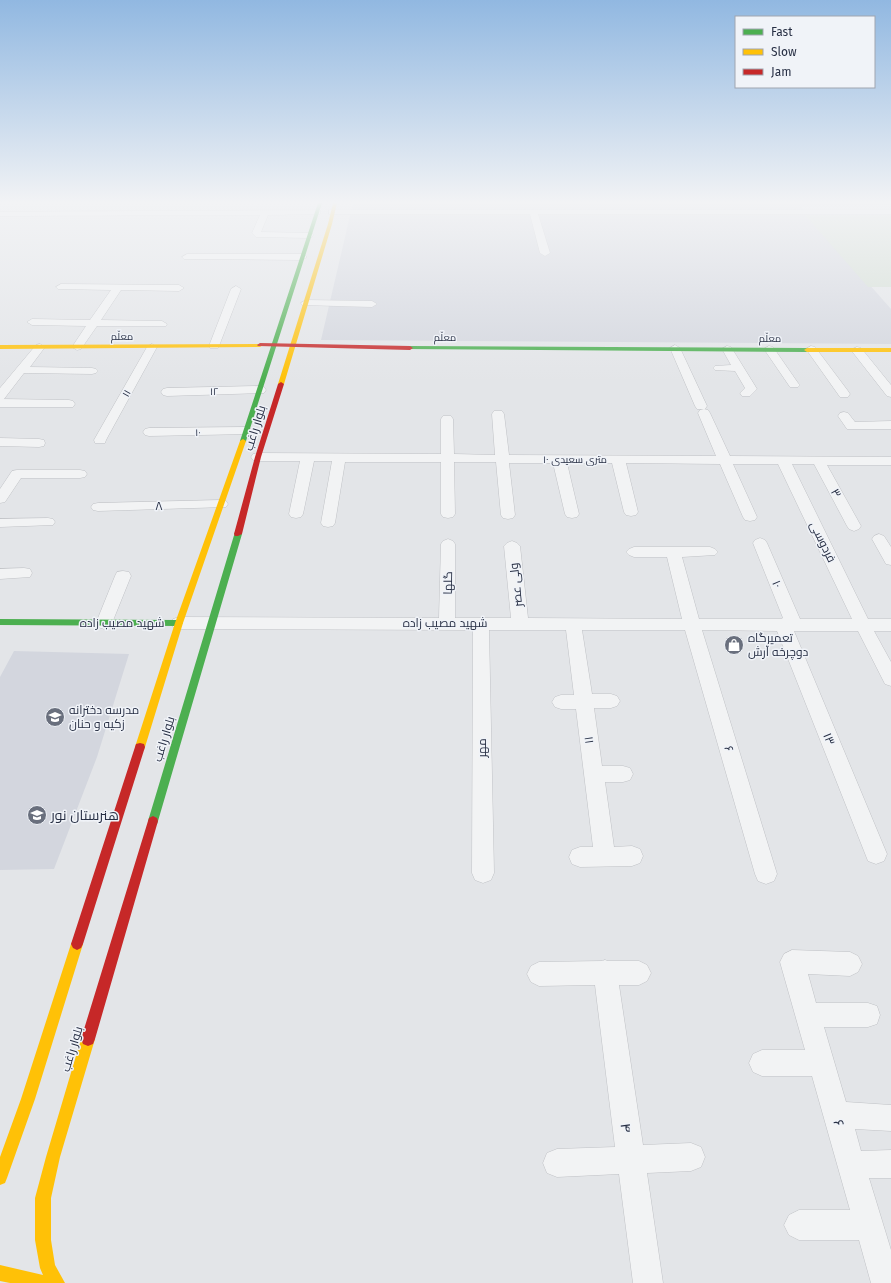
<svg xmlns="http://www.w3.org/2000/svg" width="891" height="1283" font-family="'Fira Sans',Cairo,sans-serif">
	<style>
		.built { fill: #d3d6de }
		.green { fill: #d2ddd2 }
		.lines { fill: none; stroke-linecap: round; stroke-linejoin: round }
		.street-casing { stroke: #c0c2c6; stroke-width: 1 }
		.street { fill: #f2f3f4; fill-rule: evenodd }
		.fast { fill: #4caf50; fill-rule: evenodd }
		.slow { fill: #ffc107; fill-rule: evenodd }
		.jam { fill: #c62828; fill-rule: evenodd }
		.labels { text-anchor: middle; stroke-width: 3; stroke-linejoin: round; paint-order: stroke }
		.far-street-label { font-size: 10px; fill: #272f44; stroke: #f0f3f8 }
		.street-label { font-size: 12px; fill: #272f44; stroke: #f0f3f8 }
		.poi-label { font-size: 12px; fill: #272f44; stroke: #f0f3f8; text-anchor: start }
		.near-poi-label { font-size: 14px; fill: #272f44; stroke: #f0f3f8; text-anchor: start }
		.near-street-label { font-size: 14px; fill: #272f44; stroke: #f0f3f8 }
	</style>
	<rect width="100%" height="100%" fill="#e3e5e8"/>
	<path class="built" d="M 353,203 L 891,203 L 891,205 L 800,206 L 891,309 L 891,344 L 321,340 Z
		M 14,651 L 129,654 L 97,757 L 54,869 L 0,870 L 0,677 Z"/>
	<path class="green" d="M 805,215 L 891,215 L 891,287 L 868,287 Z"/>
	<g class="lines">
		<g class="street-casing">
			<path id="street" d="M 317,210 L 320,210 L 320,214 L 268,215 L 261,232 L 312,233 L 313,235 L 312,237 L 309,238 L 256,237 L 252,233 L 260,215 L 0,216 L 0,212 Z
				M 329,210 L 891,210 L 891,214 L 538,214 L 550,253 L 545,256 L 540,253 L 530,214 L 329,214 Z
				M 187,254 L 302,254 L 307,257 L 302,260 L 184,259 L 182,257 Z
				M 61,284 L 179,285 L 184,288 L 179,291 L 121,290 L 101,320 L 162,321 L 167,324 L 166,326 L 97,326 L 81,349 L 77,350 L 72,347 L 86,326 L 32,325 L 27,322 L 32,319 L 90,320 L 111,290 L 58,289 L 56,287 Z
				M 236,286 L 241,289 L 219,346 L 218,348 L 210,348 L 209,346 L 231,289 Z
				M 306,300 L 372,301 L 377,304 L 372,307 L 302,305 L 301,303 Z
				M 40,344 L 45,347 L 30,367 L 92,368 L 96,369 L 98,371 L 96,373 L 92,374 L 24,373 L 4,399 L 1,399 L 69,400 L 73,401 L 75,404 L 73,407 L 0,407 L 0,388 L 36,345 Z
				M 152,344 L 157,347 L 106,440 L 105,443 L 95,443 L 94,440 L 147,347 Z
				M 675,345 L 680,348 L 707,406 L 705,409 L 697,409 L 695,406 L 670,348 Z
				M 727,346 L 731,347 L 757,389 L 750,396 L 742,396 L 740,393 L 745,388 L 735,371 L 715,370 L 713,368 L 715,366 L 731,365 L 722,349 Z
				M 769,346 L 773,347 L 798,383 L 800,385 L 798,387 L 790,387 L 764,349 Z
				M 811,346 L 815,347 L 848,391 L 850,394 L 848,397 L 840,397 L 806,349 Z
				M 857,347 L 861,348 L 891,385 L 891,397 L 887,396 L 851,350 Z
				M 260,386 L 264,387 L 266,390 L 264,393 L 167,396 L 163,395 L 161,392 L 163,389 L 167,388 Z
				M 704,409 L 708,410 L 710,413 L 730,456 L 891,457 L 891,465 L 827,465 L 861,526 L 859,529 L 854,531 L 849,529 L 847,526 L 814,464 L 792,464 L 868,619 L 891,619 L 891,631 L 874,631 L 891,662 L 891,686 L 885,684 L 858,631 L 794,631 L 887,854 L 884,861 L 876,864 L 868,861 L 777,631 L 702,630 L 777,874 L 774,881 L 766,884 L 758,881 L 755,874 L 685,630 L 582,630 L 592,694 L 611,694 L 617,696 L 620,701 L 617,706 L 611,708 L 594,708 L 602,766 L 623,766 L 630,768 L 633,774 L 630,780 L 623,782 L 605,782 L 614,847 L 632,846 L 640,849 L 643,856 L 640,863 L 632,866 L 580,867 L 572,864 L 569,857 L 572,850 L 580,847 L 593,847 L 576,709 L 561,709 L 555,707 L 552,702 L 555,697 L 561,695 L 574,695 L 566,630 L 489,630 L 494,873 L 491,880 L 483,883 L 475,880 L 472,873 L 473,630 L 179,629 L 173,627 L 171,623 L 173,619 L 179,617 L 439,618 L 441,544 L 443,541 L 448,539 L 453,541 L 455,544 L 455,618 L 511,618 L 504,546 L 507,543 L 512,541 L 517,543 L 520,546 L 528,618 L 682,619 L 667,557 L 634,557 L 629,555 L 626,552 L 629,549 L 634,547 L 710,547 L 715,549 L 718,552 L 715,555 L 682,557 L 699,619 L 781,619 L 783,618 L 753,543 L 755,540 L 760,538 L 765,540 L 767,543 L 800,619 L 852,619 L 778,464 L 733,464 L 757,517 L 755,520 L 750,521 L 745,520 L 743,517 L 720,464 L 626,463 L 638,512 L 636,515 L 631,516 L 626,515 L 624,512 L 612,463 L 567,463 L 579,514 L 577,517 L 572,518 L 567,517 L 565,514 L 553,463 L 509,463 L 515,515 L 513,518 L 508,519 L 503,518 L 501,515 L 496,462 L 454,462 L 455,514 L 453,517 L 448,518 L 443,517 L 441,514 L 441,462 L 345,462 L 335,523 L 333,526 L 328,527 L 323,526 L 321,523 L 332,461 L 314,461 L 303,514 L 301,517 L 296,518 L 291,517 L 289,514 L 300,461 L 258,461 L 253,460 L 251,457 L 253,454 L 258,453 L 441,454 L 441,419 L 443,416 L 451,416 L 453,419 L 454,454 L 495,455 L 492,414 L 494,411 L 502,411 L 504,414 L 509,455 L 716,456 L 698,413 L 700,410 Z
				M 844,412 L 848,413 L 855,422 L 891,421 L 891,429 L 847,429 L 838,416 L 840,413 Z
				M 246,427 L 250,428 L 252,431 L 250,434 L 149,436 L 145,435 L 143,432 L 145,429 L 149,428 Z
				M 0,438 L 39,439 L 44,440 L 45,443 L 44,446 L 39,447 L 0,446 Z
				M 17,470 L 80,470 L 85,471 L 87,474 L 85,477 L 80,478 L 21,478 L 5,502 L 0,503 L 0,489 L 12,471 Z
				M 221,500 L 226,501 L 228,504 L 226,507 L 98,511 L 93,510 L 91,507 L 93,504 L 98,503 Z
				M 48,518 L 53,519 L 55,522 L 53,525 L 0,527 L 0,519 Z
				M 879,534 L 884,536 L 891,547 L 891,565 L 886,564 L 872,539 L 874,536 Z
				M 24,568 L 30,569 L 32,573 L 30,577 L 0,579 L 0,569 Z
				M 123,571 L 129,572 L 131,576 L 112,623 L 110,627 L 104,629 L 98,627 L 96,623 L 115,576 L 117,572 Z
				M 792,950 L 850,952 L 858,956 L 862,964 L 858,972 L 850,976 L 808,974 L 816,1003 L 868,1003 L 877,1006 L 880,1015 L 877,1024 L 868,1027 L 824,1027 L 846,1102 L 891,1105 L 891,1131 L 855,1129 L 861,1151 L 891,1150 L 891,1178 L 869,1178 L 891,1250 L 891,1283 L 871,1283 L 859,1240 L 799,1240 L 789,1235 L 784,1225 L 789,1215 L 799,1210 L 850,1210 L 812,1076 L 762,1076 L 753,1072 L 749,1063 L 753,1054 L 762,1050 L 805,1050 L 780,962 L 784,954 Z
				M 605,960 L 608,961 L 639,961 L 647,965 L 651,973 L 647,981 L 639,985 L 619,985 L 643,1145 L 691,1143 L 701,1147 L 705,1157 L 701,1167 L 691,1171 L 647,1173 L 663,1283 L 633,1283 L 619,1174 L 557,1177 L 547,1173 L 543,1163 L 547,1153 L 557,1149 L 615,1147 L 595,985 L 539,986 L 531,982 L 527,974 L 531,966 L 539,962 L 602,961 Z"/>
		</g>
		<use href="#street" class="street"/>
		<path class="fast" d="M 318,203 L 322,203 L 246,441 L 245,442 L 241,442 L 240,441 Z
			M 410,346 L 807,348 L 810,350 L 807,352 L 408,349 L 407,348 Z
			M 235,532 L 238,532 L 242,534 L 158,821 L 157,824 L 153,826 L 149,824 L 148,821 Z
			M 0,619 L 179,620 L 183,623 L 179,626 L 0,625 Z"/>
		<path class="slow" d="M 333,203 L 337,203 L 332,224 L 284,384 L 279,385 L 278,384 L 328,224 Z
			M 262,344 L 263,345 L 260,347 L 0,349 L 0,345 Z
			M 891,348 L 891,352 L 807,352 L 804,350 L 807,348 Z
			M 243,439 L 246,441 L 183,623 L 145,747 L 144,750 L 140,751 L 136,750 L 135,747 L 175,623 L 240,441 Z
			M 77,938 L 81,940 L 83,944 L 35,1099 L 7,1178 L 5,1183 L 0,1185 L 0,1157 L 21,1099 L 71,944 L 73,940 Z
			M 88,1032 L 93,1034 L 95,1039 L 60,1157 L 51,1198 L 51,1240 L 55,1265 L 65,1283 L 10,1283 L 0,1281 L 0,1265 L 43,1275 L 40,1268 L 35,1240 L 35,1198 L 46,1157 L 81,1039 L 83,1034 Z"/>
		<path class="jam" d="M 260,343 L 410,346 L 413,348 L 410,350 L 258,346 L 257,345 Z
			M 281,382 L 284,384 L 261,457 L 242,534 L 238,536 L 235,536 L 234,534 L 255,457 L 278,384 Z
			M 140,743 L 144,744 L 145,747 L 83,944 L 81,948 L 77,950 L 73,948 L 71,944 L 135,747 L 136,744 Z
			M 153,816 L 157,818 L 158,821 L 95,1039 L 93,1044 L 88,1046 L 83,1044 L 81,1039 L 148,821 L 149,818 Z"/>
	</g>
	<linearGradient id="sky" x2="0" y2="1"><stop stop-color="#91b8e1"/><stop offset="0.53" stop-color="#f2f3f5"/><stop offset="1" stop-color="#f2f3f5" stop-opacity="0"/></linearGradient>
	<rect width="891" height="382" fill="url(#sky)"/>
	<defs>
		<g id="shop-disc" transform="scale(1)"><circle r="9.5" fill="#696f7d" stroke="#f0f3f8"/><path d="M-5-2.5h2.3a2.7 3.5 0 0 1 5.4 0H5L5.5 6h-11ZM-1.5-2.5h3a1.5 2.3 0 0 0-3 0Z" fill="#fff"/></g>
		<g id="school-disc" transform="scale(1)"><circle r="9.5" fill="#696f7d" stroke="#f0f3f8"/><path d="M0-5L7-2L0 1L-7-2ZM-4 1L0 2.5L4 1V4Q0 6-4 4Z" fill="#fff"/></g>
	</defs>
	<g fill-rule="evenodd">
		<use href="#shop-disc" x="734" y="645"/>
		<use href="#school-disc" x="55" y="717"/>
		<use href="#school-disc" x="37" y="815"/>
	</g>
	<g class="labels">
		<g class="far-street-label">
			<text x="122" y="340">معلّم</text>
			<text x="445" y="341">معلّم</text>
			<text x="770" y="342">معلّم</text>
			<text transform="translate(214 391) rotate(-1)" y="4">۱۲</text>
			<text transform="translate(126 393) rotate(-61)" y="4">۱۱</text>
			<text transform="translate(198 432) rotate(-1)" y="4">۱۰</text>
			<text x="575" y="463">۱۰ متری سعیدی</text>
		</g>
		<g class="street-label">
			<text transform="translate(255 428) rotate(-73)" y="4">بلوار راغب</text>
			<text transform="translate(836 493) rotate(61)" y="4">۳</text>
			<text transform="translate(159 506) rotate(-1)" y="4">۸</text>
			<text transform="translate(823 542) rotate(64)" y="4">فردوسی</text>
			<text transform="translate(448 583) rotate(-89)" y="4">گلها</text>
			<text transform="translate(777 584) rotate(67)" y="4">۱۰</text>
			<text transform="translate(516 585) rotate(-96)" y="4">ولی عصر</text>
			<text x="122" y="627">شهید مصیب زاده</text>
			<text x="445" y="627">شهید مصیب زاده</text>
			<text transform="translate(164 739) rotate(-73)" y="4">بلوار راغب</text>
			<text transform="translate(829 739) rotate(68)" y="4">۱۳</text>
			<text transform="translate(589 740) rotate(82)" y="4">۱۱</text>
			<text transform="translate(482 748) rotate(-90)" y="4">مهر</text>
			<text transform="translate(729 749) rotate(74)" y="4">۶</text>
			<text transform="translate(72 1049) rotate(-73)" y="4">بلوار راغب</text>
		</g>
		<g class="poi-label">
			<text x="748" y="642">تعمیرگاه<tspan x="748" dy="14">دوچرخه آرش</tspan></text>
			<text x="69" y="714">مدرسه دخترانه<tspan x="69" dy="14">زکیه و حنان</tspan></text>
		</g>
		<g class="near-poi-label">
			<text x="51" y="820">هنرستان نور</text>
		</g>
		<g class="near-street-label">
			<text transform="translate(839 1123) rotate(74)" y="5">۶</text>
			<text transform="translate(626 1128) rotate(82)" y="5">۴</text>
		</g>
	</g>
	<rect x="735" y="16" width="140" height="72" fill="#f0f3f8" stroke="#a0a5b0"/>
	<rect x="743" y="29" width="20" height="6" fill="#4caf50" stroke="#a0a5b0"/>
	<text x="771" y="36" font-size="12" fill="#272f44">Fast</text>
	<rect x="743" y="49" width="20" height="6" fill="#ffc107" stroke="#a0a5b0"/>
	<text x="771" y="56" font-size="12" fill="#272f44">Slow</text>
	<rect x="743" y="69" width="20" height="6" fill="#c62828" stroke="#a0a5b0"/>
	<text x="771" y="76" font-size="12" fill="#272f44">Jam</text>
</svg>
